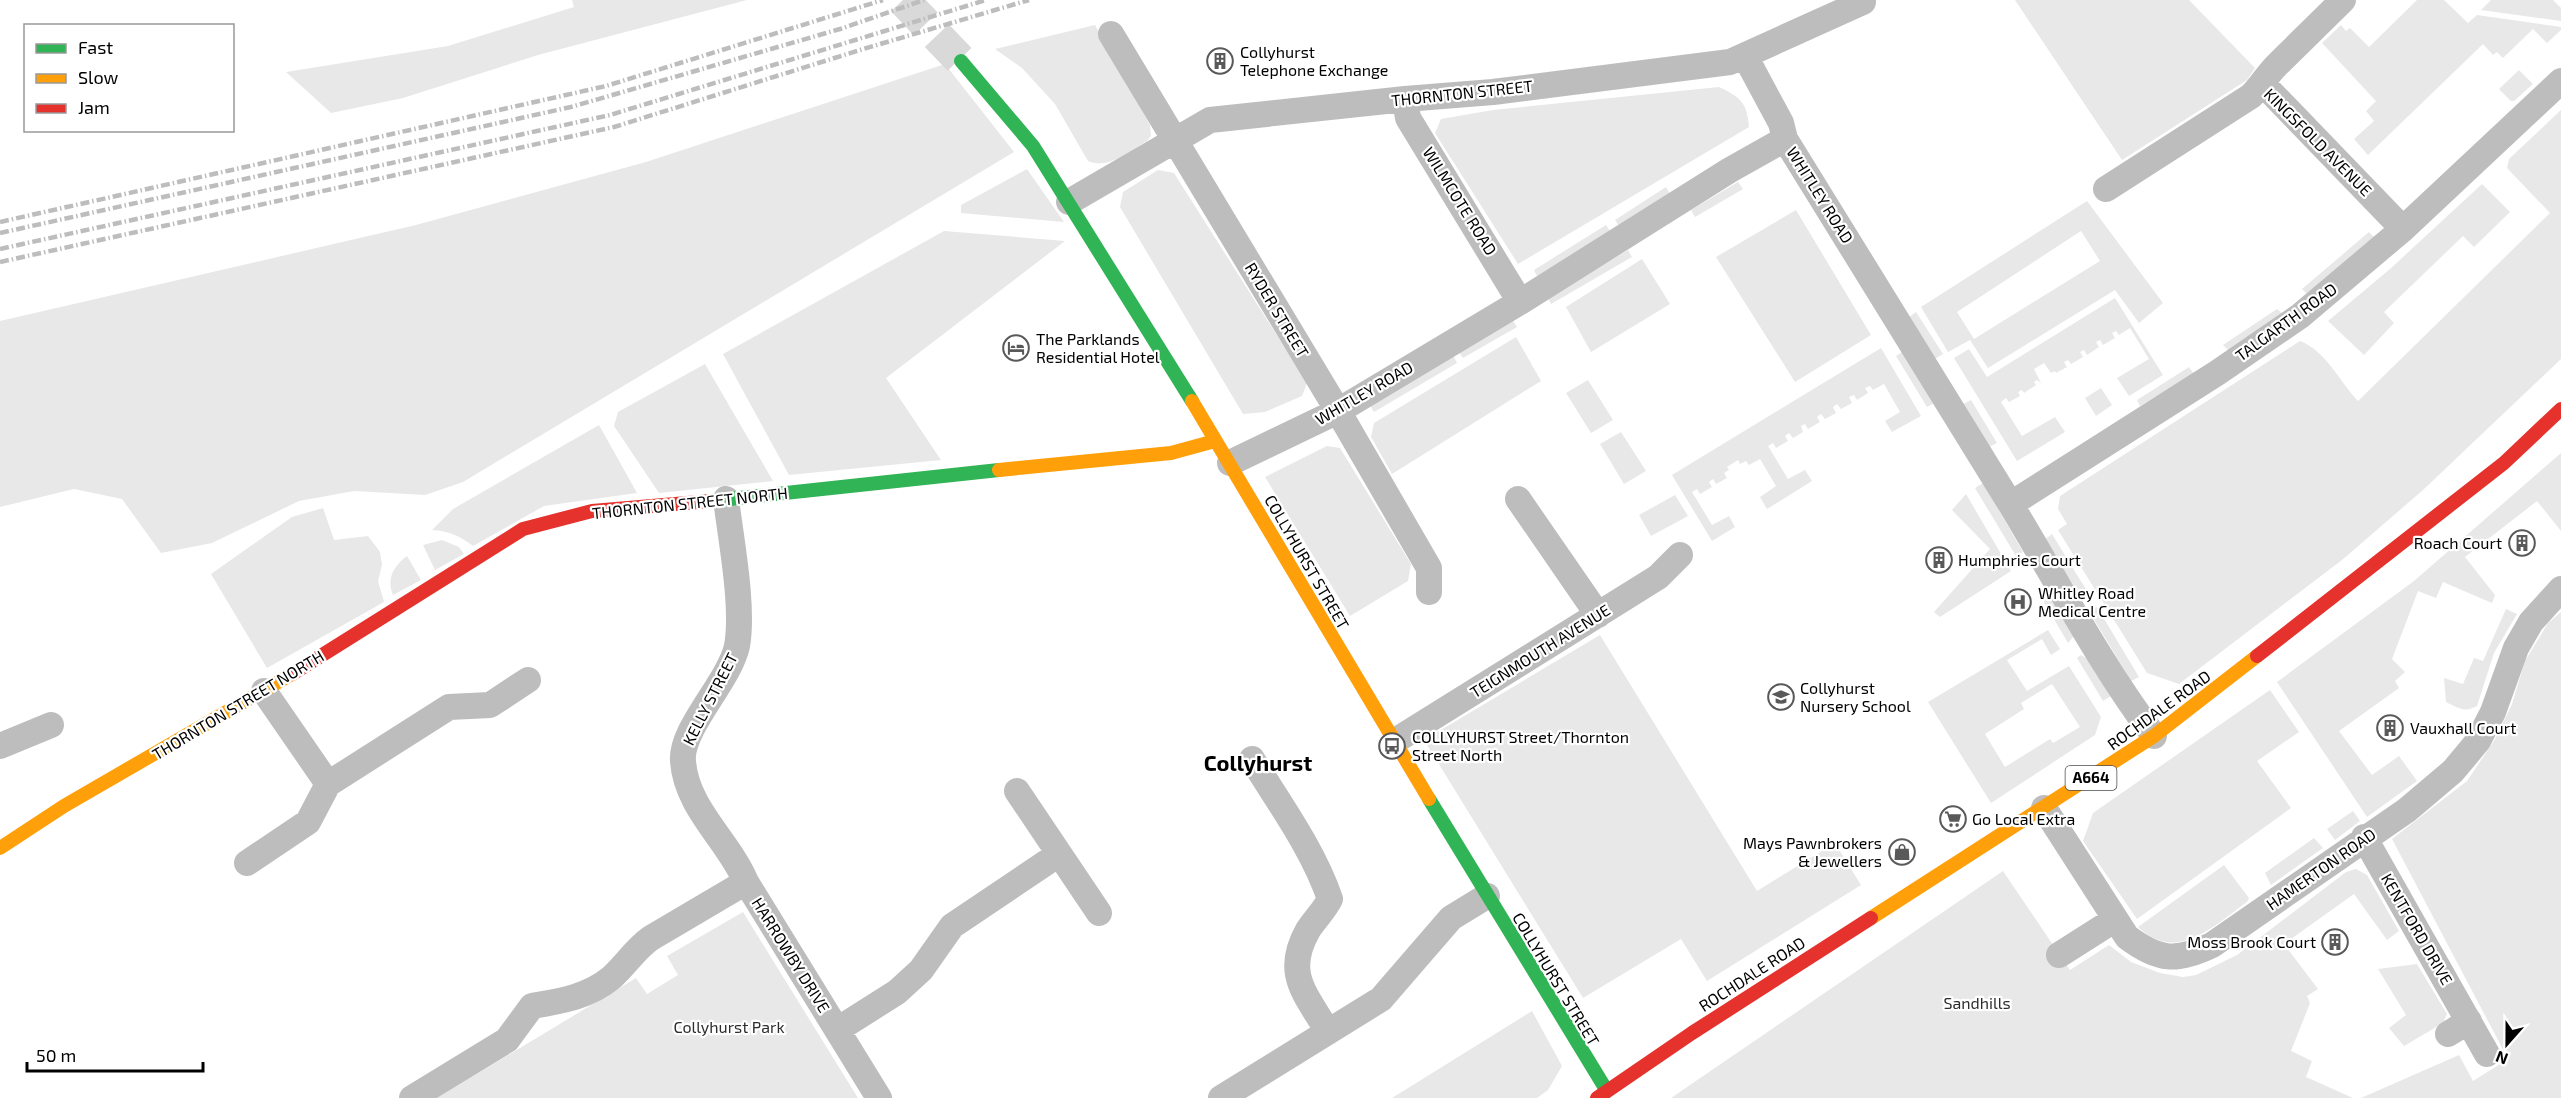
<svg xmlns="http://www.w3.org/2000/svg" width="2561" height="1098" font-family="'Exo 2',sans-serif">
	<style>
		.green { fill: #e8e8e8; fill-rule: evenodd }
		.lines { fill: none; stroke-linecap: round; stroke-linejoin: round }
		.secondary-tunnel { stroke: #d9d9d9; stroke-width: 33; stroke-dasharray: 33 16; stroke-linecap: butt }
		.street { stroke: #bdbdbd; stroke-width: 26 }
		.fast { stroke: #30b455; stroke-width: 14 }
		.slow { stroke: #ff9f0a; stroke-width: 14 }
		.jam { stroke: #e5322d; stroke-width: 14 }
		.rail { stroke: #bdbdbd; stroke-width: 4.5; stroke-dasharray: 9 3 1.5 3; stroke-linecap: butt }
		.labels { text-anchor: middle; stroke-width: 4.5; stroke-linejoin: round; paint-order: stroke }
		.shield { fill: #fff; stroke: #4c4c4c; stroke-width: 1.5 }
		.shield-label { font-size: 15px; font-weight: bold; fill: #000 }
		.poi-label { font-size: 16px; fill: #000; stroke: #fff; text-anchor: start }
		.street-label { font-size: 16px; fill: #000; stroke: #fff }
		.park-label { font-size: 16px; fill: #2d2d2d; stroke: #fff }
		.district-label { font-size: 22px; font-weight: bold; fill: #000; stroke: #fff }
	</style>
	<rect width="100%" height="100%" fill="#fff"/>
	<path class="green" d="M 572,0 L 747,0 L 538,55 L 403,98 L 331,113 L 286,72 L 448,46 L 574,7 Z
		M 2015,0 L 2189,0 L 2255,68 L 2247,80 L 2122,160 Z
		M 2417,0 L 2444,0 L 2468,23 L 2477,15 L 2561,27 L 2561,30 L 2547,43 L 2533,29 L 2503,58 L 2497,52 L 2493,55 L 2483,44 L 2368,155 L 2354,139 L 2374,121 L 2366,111 L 2376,101 L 2322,43 L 2341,25 L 2346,31 L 2350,28 L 2369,47 Z
		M 2491,0 L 2553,0 L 2561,8 L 2561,21 L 2481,10 Z
		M 1095,25 L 1150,125 L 1151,136 L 1147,141 C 1130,151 1108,170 1088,161 L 1055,104 L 1022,68 L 995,49 Z
		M 945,64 L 1014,152 L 463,482 L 425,495 L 354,491 L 299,501 L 212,543 L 161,553 L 122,499 L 74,489 L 0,507 L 0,321 L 416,225 L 646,162 Z
		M 2519,70 L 2533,84 L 2514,101 L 2511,101 L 2499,89 Z
		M 1719,87 C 1740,97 1747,102 1749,127 L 1518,264 L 1435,133 L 1441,119 L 1493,110 Z
		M 2561,110 L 2561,359 L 2423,490 L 2342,560 L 2179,684 L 2147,673 L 2058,530 L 2067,524 L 2058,509 L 2060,496 L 2300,341 C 2326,351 2340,382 2358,401 L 2550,213 L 2507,168 L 2509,159 Z
		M 1027,169 L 1064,222 L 961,213 L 961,205 Z
		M 1158,170 L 1174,173 L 1307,383 L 1302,396 L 1265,412 L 1243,414 L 1120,207 L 1123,192 Z
		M 1738,182 L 1743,189 L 1695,217 L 1691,210 Z
		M 2482,184 L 2510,212 L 2474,247 L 2463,236 L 2384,312 L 2394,323 L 2364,355 L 2328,321 L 2390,269 Z
		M 1666,187 L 1670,194 L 1619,226 L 1615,220 Z
		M 2087,201 L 2163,303 L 2139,323 L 2115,290 L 1988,368 L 1970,340 L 1948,352 L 1921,307 ZM 2081,231 L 2100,261 L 1974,339 L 1957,312 Z
		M 1796,210 L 1871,335 L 1795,382 L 1716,257 Z
		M 1606,225 L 1610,231 L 1537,276 L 1534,270 Z
		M 944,231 L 1065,241 L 886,378 L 941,460 L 789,475 L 723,354 Z
		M 2369,232 L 2375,238 L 2308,295 L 2302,289 Z
		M 1628,250 L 1632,257 L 1551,304 L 1548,298 Z
		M 1642,259 L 1670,304 L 1591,352 L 1566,307 Z
		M 2115,298 L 2163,375 L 2129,396 L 2117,378 L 2149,359 L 2130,328 L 2119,335 L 2116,331 L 2112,333 L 2115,338 L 2103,345 L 2100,340 L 2096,342 L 2099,347 L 2087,355 L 2084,350 L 2080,352 L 2083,357 L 2071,364 L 2068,360 L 2064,362 L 2067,367 L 2056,373 L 2055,371 L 2051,373 L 2044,363 L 2034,369 L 2041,383 L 2037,380 L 2034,382 L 2036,385 L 2024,393 L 2022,390 L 2018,392 L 2020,396 L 2009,402 L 2006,398 L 2001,402 L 2022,436 L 2055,417 L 2065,432 L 2017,461 L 1954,358 L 1969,349 L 1987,377 Z
		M 2277,309 L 2283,314 L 2229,351 L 2223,345 Z
		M 1916,312 L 1943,354 L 1935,359 L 1909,317 Z
		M 1512,319 L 1517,327 L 1463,358 L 1458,351 Z
		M 1516,337 L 1541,381 L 1392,474 L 1371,437 L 1374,423 Z
		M 1881,348 L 1921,416 L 1892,432 L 1885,421 L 1900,412 L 1884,384 L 1873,390 L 1870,386 L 1865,388 L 1868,393 L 1857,400 L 1854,395 L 1849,397 L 1852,403 L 1841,409 L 1837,404 L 1833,407 L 1836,413 L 1825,419 L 1821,414 L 1817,417 L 1820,422 L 1808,429 L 1805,424 L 1801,426 L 1803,432 L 1793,438 L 1789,433 L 1785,436 L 1788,441 L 1776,448 L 1773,443 L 1768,446 L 1788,479 L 1805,470 L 1812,481 L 1767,509 L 1760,497 L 1776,486 L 1760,459 L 1749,465 L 1746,461 L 1740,464 L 1738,460 L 1727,467 L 1729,470 L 1724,473 L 1727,478 L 1716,484 L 1713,479 L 1709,482 L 1712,487 L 1700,494 L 1697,489 L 1692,492 L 1712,525 L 1729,516 L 1735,527 L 1712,541 L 1672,475 Z
		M 1902,352 L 1934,403 L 1927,407 L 1896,356 Z
		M 1453,355 L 1457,363 L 1374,412 L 1369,404 Z
		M 705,364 L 773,481 L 659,493 L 614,426 L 618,412 Z
		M 2189,367 L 2194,374 L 2140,406 L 2137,400 Z
		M 1588,380 L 1613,420 L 1591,433 L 1566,393 Z
		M 2101,388 L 2112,405 L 2096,416 L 2085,398 Z
		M 1971,400 L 1997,443 L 1989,447 L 1963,404 Z
		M 599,425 L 637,493 L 544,506 L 473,546 C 460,536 449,531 432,530 L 453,509 Z
		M 1621,432 L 1646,471 L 1624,484 L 1600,444 Z
		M 1327,446 L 1340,448 L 1411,564 L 1408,581 L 1350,616 L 1265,477 Z
		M 2561,453 L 2561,531 L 2537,501 L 2465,557 L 2495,595 L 2492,603 L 2443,582 L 2436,598 L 2418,591 L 2392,659 L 2405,672 L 2395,681 L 2399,688 L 2339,731 L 2372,775 L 2399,756 L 2417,781 L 2367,817 L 2277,682 L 2414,581 Z
		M 1983,483 L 2023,552 L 2016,556 L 1975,488 Z
		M 1966,494 L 2011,571 L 1940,617 L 1934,612 L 1990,549 L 1952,510 Z
		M 1675,495 L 1688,516 L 1651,536 L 1639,515 Z
		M 323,508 L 334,540 L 368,536 L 380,552 L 382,565 L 378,581 L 384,602 L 267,668 L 211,574 L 292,517 Z
		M 2052,534 L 2090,596 L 2083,600 L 2044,540 Z
		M 442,540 L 459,547 L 464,554 L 435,570 L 423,545 Z
		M 407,556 L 421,580 L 393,595 C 386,578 394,566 407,556 Z
		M 2046,587 L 2075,635 L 2068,643 L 2038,592 Z
		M 2097,607 L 2139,677 L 2131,681 L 2089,611 Z
		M 2506,609 L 2517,614 L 2494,653 L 2477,706 C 2465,713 2458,708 2446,702 L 2444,678 L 2463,684 L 2474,658 L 2483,661 Z
		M 2561,612 L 2561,1098 L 2361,1098 L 2459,1055 L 2473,1081 L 2508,1059 L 2392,839 L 2467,781 L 2494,741 L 2512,704 L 2525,661 L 2548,623 Z
		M 2048,630 L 2060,649 L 2051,655 L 2042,639 L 2007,660 L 2027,691 L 2069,666 L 2101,717 L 2095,735 L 1991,803 L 1928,702 ZM 2052,684 L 2080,727 L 2053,743 L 2050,739 L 2005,767 L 1985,734 L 2024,709 L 2021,703 Z
		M 1600,635 L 1757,891 L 1835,843 L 1861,885 L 1707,981 L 1681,939 L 1583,998 L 1424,740 Z
		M 2081,655 L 2086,658 L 2111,696 L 2103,701 L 2077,658 Z
		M 2270,690 L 2299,732 L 2257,761 L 2291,808 L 2137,919 L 2083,841 L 2093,813 Z
		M 2353,811 L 2360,821 L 2335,840 L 2327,829 Z
		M 2314,838 L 2323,848 L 2271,885 L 2265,873 Z
		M 2224,865 L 2249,898 L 2247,902 C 2213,926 2177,964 2138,927 Z
		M 2356,869 L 2367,875 L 2399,931 L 2387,940 L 2354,894 L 2284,944 L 2318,989 L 2307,996 L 2310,1003 L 2291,1051 L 2312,1061 L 2306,1077 L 2353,1098 L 1671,1098 L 2003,871 L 2070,970 L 2109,945 L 2131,962 L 2160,973 L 2183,977 L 2196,975 L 2237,955 L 2346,872 Z
		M 743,912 L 858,1098 L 437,1098 L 636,978 L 647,994 L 678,975 L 667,956 Z
		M 2417,964 L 2447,1014 L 2443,1023 L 2404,1046 L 2389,1028 L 2406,1015 L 2378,969 Z
		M 1532,1011 L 1562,1066 L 1548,1090 L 1537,1098 L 1392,1098 Z"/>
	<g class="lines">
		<path class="secondary-tunnel" d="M 903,0 L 961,61"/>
		<path class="street" d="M 1111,34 L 1338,411 L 1429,568 L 1429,592
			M 1745,56 L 1781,123 L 1785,139 C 1861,261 1937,383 2011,505 C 2058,583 2100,664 2154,736
			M 2263,84 L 2403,229
			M 1405,99 L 1408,118 L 1520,302
			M 2106,189 L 2251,96 C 2262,85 2268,73 2279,63 L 2343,0
			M 1069,202 L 1210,120 L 1405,99 L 1493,92 L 1730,62 L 1863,2
			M 1230,463 L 1338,411 L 1520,302 L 1730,170 L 1785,139
			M 726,499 C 731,540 744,607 737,646 C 729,682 680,729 683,761 C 686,808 729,841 746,882
			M 1518,499 L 1598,615
			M 2011,504 L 2217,373 L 2300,316 L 2403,229 L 2561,81
			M 1395,741 L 1658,577 L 1680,555
			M 0,746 L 51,725
			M 1252,759 C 1279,803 1313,849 1330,899 C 1324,911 1315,919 1308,930 C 1283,974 1306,994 1328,1032
			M 328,784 L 449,707 L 490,705 L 528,680
			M 1017,791 L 1099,913
			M 2044,808 L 2127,937 C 2159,961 2177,962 2212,945 L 2407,810 L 2453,771 L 2478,741 L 2493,712 L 2516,648 L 2531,622 L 2561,589
			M 2364,837 L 2487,1054
			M 247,863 L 308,822 L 328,784 L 264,691
			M 2059,955 L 2114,920
			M 837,1030 L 897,992 L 921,970 L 952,926 L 1059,854
			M 2448,1034 L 2469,1021
			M 412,1098 L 507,1040 L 532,1006 C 560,1001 588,997 611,978 C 625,966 635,949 651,938 L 746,882 L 879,1098
			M 1221,1098 L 1381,999 L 1451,918 L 1487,896"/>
		<path class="fast" d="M 961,61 L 1033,146 L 1192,401
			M 711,501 L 999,470
			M 1429,799 L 1607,1091"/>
		<path class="slow" d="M 1192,401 L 1429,799
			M 999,470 L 1171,453 L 1215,441
			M 0,848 L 64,806 L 292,674
			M 1871,918 L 2154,736 L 2257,656"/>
		<path class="jam" d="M 2257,656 L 2504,463 L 2561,409
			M 292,674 L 523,529 L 592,511 L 711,501
			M 1597,1098 L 1692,1033 L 1871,918"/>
		<path class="rail" d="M 0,222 L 606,86 L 883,0
			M 0,233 L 571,107 L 840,29 L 924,0
			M 0,249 L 610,115 L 986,0
			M 0,262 L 614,127 L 860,50 L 1029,0"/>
	</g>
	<defs>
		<g id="building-ring" transform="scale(1.35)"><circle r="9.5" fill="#fff" stroke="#595959" stroke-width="1.5"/><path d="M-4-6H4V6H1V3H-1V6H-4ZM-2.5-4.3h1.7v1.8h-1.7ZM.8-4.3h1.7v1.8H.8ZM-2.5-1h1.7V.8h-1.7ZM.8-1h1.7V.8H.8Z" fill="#595959"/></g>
		<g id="hotel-ring" transform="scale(1.35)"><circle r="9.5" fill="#fff" stroke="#595959" stroke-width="1.5"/><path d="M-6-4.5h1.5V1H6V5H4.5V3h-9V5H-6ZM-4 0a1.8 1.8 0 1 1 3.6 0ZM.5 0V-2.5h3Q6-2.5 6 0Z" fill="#595959"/></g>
		<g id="hospital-ring" transform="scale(1.35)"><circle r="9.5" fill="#fff" stroke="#595959" stroke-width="1.5"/><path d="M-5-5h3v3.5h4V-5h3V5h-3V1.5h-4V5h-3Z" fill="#595959"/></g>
		<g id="school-ring" transform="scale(1.35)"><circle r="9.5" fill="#fff" stroke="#595959" stroke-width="1.5"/><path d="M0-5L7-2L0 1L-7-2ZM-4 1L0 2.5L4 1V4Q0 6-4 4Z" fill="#595959"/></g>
		<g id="bus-ring" transform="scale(1.35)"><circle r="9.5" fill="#fff" stroke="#595959" stroke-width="1.5"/><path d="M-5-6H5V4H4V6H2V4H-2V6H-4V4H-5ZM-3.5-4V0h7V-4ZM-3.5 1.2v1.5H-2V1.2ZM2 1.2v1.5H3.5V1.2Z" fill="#595959"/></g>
		<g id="supermarket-ring" transform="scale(1.35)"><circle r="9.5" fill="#fff" stroke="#595959" stroke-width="1.5"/><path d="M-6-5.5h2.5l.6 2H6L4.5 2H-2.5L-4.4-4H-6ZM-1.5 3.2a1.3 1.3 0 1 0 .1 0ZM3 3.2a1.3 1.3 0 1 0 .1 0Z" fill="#595959"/></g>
		<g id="shop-ring" transform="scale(1.35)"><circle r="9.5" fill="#fff" stroke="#595959" stroke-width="1.5"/><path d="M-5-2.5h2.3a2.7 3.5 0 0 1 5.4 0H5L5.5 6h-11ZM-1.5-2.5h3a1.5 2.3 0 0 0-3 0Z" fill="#595959"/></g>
	</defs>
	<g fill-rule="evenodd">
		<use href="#building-ring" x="1220" y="61"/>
		<use href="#hotel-ring" x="1016" y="348"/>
		<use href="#building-ring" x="2522" y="543"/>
		<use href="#building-ring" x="1939" y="560"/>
		<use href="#hospital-ring" x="2018" y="602"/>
		<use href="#school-ring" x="1781" y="697"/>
		<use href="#building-ring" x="2390" y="728"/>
		<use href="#bus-ring" x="1392" y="746"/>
		<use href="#supermarket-ring" x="1953" y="819"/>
		<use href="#shop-ring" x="1902" y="852"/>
		<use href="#building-ring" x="2335" y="942"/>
	</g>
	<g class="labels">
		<rect class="shield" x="2065.5" y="766" width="51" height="24" rx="4.5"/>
		<g class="shield-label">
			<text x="2091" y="783">A664</text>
		</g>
		<g class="poi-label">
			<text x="1240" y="58">Collyhurst<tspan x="1240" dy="18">Telephone Exchange</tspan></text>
			<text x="1036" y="345">The Parklands<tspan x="1036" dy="18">Residential Hotel</tspan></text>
			<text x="2502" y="549" text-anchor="end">Roach Court</text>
			<text x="1958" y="566">Humphries Court</text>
			<text x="2038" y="599">Whitley Road<tspan x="2038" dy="18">Medical Centre</tspan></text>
			<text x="1800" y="694">Collyhurst<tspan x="1800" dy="18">Nursery School</tspan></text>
			<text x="2410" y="734">Vauxhall Court</text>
			<text x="1412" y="743">COLLYHURST Street/Thornton<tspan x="1412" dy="18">Street North</tspan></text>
			<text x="1972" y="825">Go Local Extra</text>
			<text x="1882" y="849" text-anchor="end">Mays Pawnbrokers<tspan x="1882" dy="18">&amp; Jewellers</tspan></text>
			<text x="2316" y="948" text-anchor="end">Moss Brook Court</text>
		</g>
		<g class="street-label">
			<text transform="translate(1462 93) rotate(-6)" y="6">THORNTON STREET</text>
			<text transform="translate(2318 142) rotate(45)" y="6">KINGSFOLD AVENUE</text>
			<text transform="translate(1820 195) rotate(58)" y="6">WHITLEY ROAD</text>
			<text transform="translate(1460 201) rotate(58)" y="6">WILMCOTE ROAD</text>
			<text transform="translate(1277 310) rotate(59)" y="6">RYDER STREET</text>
			<text transform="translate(2286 322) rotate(-36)" y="6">TALGARTH ROAD</text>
			<text transform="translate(1364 393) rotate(-30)" y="6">WHITLEY ROAD</text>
			<text transform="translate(690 503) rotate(-6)" y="6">THORNTON STREET NORTH</text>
			<text transform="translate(1307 562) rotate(60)" y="6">COLLYHURST STREET</text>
			<text transform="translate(1540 651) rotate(-32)" y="6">TEIGNMOUTH AVENUE</text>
			<text transform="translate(710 699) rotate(-63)" y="6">KELLY STREET</text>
			<text transform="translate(238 705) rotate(-31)" y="6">THORNTON STREET NORTH</text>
			<text transform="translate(2159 710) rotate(-36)" y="6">ROCHDALE ROAD</text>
			<text transform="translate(2321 869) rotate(-35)" y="6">HAMERTON ROAD</text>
			<text transform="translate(2417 929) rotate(60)" y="6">KENTFORD DRIVE</text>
			<text transform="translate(791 955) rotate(58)" y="6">HARROWBY DRIVE</text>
			<text transform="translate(1752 974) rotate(-33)" y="6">ROCHDALE ROAD</text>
			<text transform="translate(1556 979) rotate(59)" y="6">COLLYHURST STREET</text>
		</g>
		<g class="park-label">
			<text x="1977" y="1009">Sandhills</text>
			<text x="729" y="1033">Collyhurst Park</text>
		</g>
		<g class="district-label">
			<text x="1258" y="771">Collyhurst</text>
		</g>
	</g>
	<rect x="24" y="24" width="210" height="108" fill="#ffffff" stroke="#999999" stroke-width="1.5"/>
	<rect x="36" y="44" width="30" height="9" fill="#30b455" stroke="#999999" stroke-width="1.5"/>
	<text x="78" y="54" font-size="18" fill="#000000">Fast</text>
	<rect x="36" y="74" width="30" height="9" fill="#ff9f0a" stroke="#999999" stroke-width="1.5"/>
	<text x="78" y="84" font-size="18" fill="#000000">Slow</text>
	<rect x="36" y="104" width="30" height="9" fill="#e5322d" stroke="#999999" stroke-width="1.5"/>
	<text x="78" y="114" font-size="18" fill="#000000">Jam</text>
	<g transform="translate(2507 1044) rotate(201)" stroke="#ffffff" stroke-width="4.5" paint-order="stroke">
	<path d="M0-4.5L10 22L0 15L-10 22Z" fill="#000000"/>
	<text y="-9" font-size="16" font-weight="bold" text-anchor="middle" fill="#000000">N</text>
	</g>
	<path d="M27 1062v9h176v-9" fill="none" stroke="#000000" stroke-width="3"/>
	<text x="36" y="1062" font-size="18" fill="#000000" stroke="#ffffff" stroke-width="4.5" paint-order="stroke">50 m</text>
</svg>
